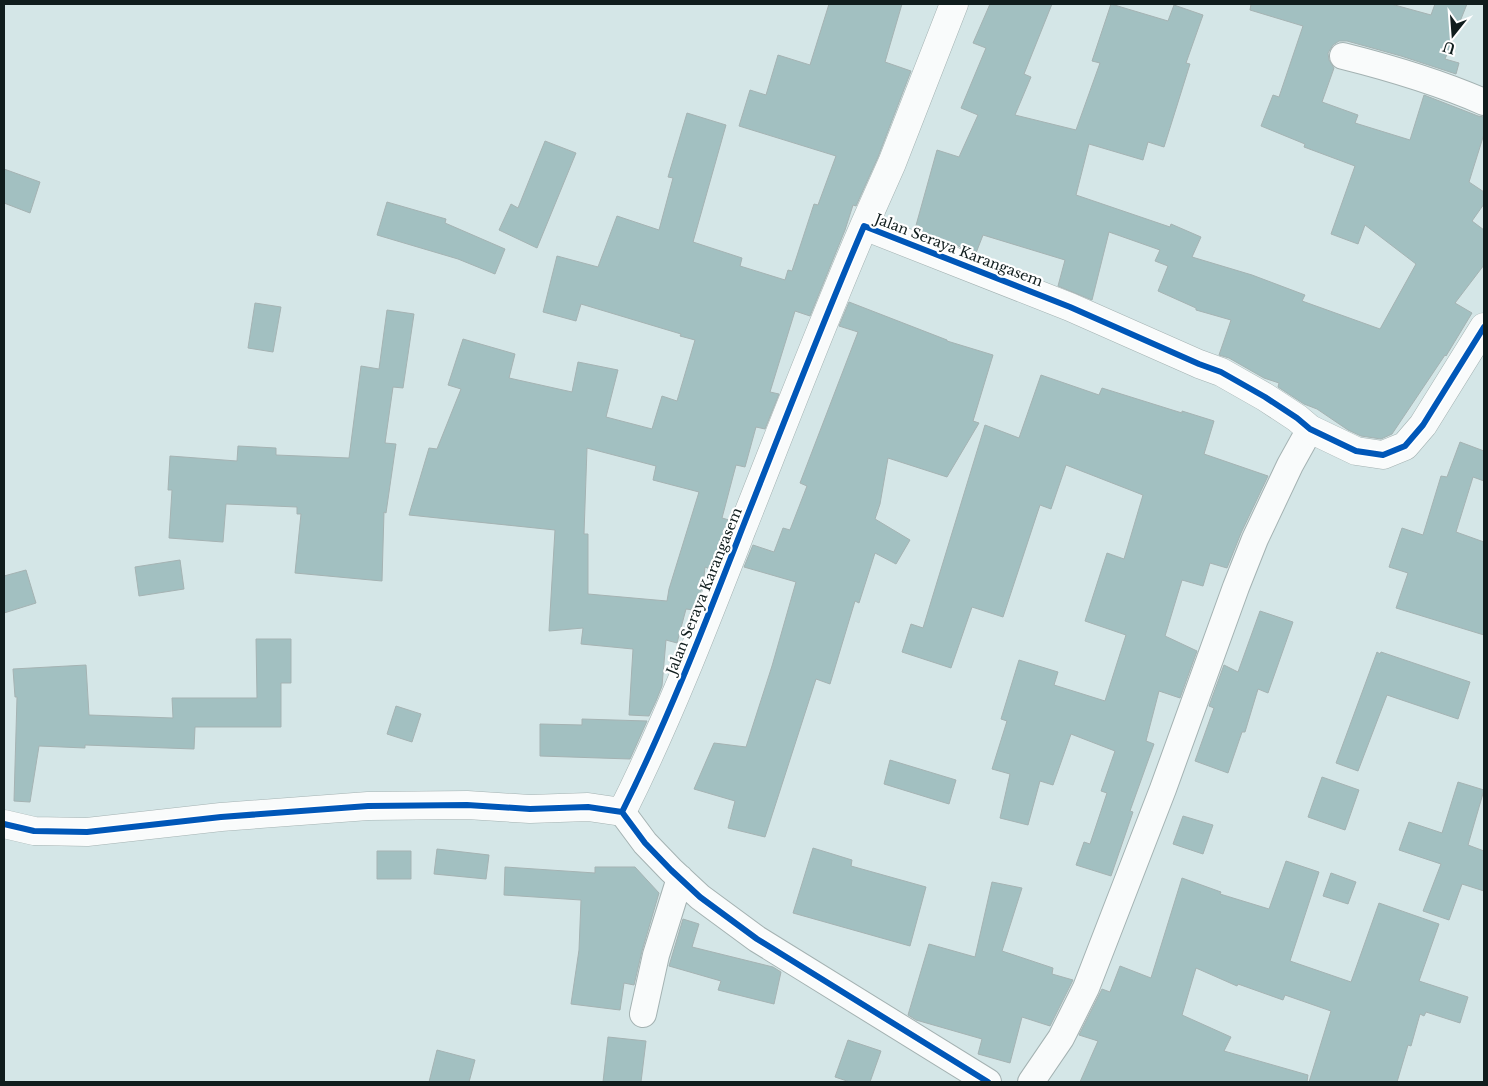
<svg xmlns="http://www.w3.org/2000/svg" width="1488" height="1086" font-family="'Libre Baskerville',serif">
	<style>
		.building { fill: #a2c0c1; stroke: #a5b3b3; fill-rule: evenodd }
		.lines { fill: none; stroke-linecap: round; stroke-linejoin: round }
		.street-casing { stroke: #a4b2b2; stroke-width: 28 }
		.secondary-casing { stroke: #a4b2b2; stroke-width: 29 }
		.street { stroke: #f9fbfb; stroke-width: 26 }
		.secondary { stroke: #f9fbfb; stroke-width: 28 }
		.cycleway-casing { stroke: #fff; stroke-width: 9 }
		.cycleway { stroke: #0057b8; stroke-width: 6 }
		.labels { text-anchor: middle; stroke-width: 4.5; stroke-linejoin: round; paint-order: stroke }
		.street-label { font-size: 14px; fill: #101d1d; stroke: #fff }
	</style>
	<rect width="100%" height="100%" fill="#d4e6e7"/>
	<path class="building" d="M 829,4 L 902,4 L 885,62 L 911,71 L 878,157 L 856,206 L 853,205 L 845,230 L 810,316 L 795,311 L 770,392 L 779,394 L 765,429 L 756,427 L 745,467 L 736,465 L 722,518 L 729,520 L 710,569 L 705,567 L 703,586 L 694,610 L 686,609 L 677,643 L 666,640 L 662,686 L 656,701 L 649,716 L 629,715 L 633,649 L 581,644 L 583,628 L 549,631 L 555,530 L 409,515 L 429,448 L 437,449 L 461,389 L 448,385 L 463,339 L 515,354 L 509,378 L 572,392 L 578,362 L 618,370 L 606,417 L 652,429 L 662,396 L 677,401 L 695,340 L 680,336 L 681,334 L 581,304 L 576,321 L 543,312 L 557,256 L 598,267 L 617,216 L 659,230 L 673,178 L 668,177 L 687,113 L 726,125 L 693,242 L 742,258 L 740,266 L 785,280 L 788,270 L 792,271 L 814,204 L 818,205 L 836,156 L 739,126 L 750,90 L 766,95 L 778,55 L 810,65 ZM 587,448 L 656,466 L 653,480 L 699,492 L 669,589 L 667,601 L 588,594 L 588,534 L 584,534 Z
		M 990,4 L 1052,4 L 1024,74 L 1031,77 L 1015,115 L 1076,130 L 1100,63 L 1092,61 L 1111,4 L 1168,21 L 1174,5 L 1203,15 L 1186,63 L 1190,64 L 1164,147 L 1148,142 L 1143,160 L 1089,144 L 1076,195 L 1170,227 L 1171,224 L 1201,237 L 1192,257 L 1252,275 L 1305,295 L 1302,301 L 1380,329 L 1416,264 L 1365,225 L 1358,244 L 1331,234 L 1355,166 L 1304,147 L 1305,144 L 1261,126 L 1273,95 L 1279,97 L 1303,26 L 1250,10 L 1251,4 L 1391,4 L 1431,15 L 1435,4 L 1467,4 L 1445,59 L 1459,63 L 1456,74 L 1401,56 L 1347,41 L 1339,41 L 1333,45 L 1328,53 L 1329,60 L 1334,68 L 1322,102 L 1358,115 L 1355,123 L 1410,140 L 1424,95 L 1478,116 L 1484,117 L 1484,134 L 1469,182 L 1484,192 L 1484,204 L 1472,221 L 1484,230 L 1484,265 L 1455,303 L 1472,313 L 1446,356 L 1445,355 L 1392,434 L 1381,439 L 1361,436 L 1348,430 L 1317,409 L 1304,404 L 1278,387 L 1279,383 L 1264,378 L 1229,358 L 1219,355 L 1231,320 L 1196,310 L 1196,308 L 1158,291 L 1168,266 L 1155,261 L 1160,250 L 1109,232 L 1092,300 L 1058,286 L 1065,260 L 983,235 L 976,253 L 915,229 L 937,150 L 959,157 L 978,115 L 961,108 L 986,48 L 973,43 Z
		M 545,141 L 576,153 L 537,248 L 499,230 L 511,204 L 518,208 Z
		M 4,169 L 40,182 L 30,213 L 4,203 Z
		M 387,202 L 446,219 L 445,223 L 505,249 L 495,274 L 458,259 L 377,235 Z
		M 849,302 L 947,340 L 947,341 L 993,355 L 973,421 L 979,423 L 947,477 L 888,458 L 880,504 L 875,519 L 910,540 L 896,564 L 875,553 L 859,603 L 855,601 L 830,684 L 816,679 L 765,837 L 728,828 L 735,801 L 694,789 L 714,743 L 746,747 L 772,666 L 796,582 L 744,567 L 753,545 L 774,552 L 783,528 L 790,530 L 807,486 L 800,483 L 858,332 L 839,326 Z
		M 255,303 L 281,307 L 273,352 L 248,348 Z
		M 387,310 L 414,314 L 403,388 L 393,387 L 385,443 L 396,444 L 386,513 L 384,512 L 382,581 L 295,573 L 301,514 L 297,514 L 297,507 L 226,504 L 223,542 L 169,538 L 172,490 L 168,490 L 170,456 L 237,461 L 238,446 L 276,448 L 276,455 L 349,458 L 361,366 L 379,369 Z
		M 1041,375 L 1099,395 L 1102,388 L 1182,413 L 1182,411 L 1214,421 L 1204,454 L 1268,476 L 1241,533 L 1227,568 L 1210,563 L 1203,586 L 1182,580 L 1165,636 L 1197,651 L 1180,698 L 1159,691 L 1146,741 L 1154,744 L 1130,811 L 1133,812 L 1111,876 L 1076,865 L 1084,842 L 1090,844 L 1107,793 L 1101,791 L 1115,751 L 1071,734 L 1053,785 L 1040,781 L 1028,825 L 1000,818 L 1010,774 L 992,769 L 1007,721 L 1001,719 L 1019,660 L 1058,672 L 1054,685 L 1105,701 L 1126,635 L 1085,621 L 1107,553 L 1124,559 L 1143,495 L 1066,465 L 1051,509 L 1040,505 L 1003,617 L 972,607 L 951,668 L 902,652 L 911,624 L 923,628 L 985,425 L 1019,438 Z
		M 1460,442 L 1484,451 L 1484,481 L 1473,477 L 1456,532 L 1484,542 L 1484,635 L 1396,608 L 1408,573 L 1389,567 L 1402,528 L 1423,535 L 1441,476 L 1447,477 Z
		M 180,560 L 184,589 L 139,596 L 135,567 Z
		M 26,570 L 36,603 L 4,613 L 4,576 Z
		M 1260,611 L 1293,622 L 1268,693 L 1258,689 L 1245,732 L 1242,732 L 1228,773 L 1195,761 L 1214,708 L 1209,706 L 1224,665 L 1238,672 Z
		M 256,639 L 291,639 L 291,683 L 281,683 L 281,727 L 195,727 L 194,749 L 85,745 L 85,748 L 39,746 L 30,802 L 14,801 L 17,697 L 15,697 L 13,669 L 86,665 L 89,715 L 173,718 L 172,698 L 257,698 Z
		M 1377,652 L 1380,654 L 1381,652 L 1470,682 L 1458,719 L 1387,695 L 1358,771 L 1336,763 Z
		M 396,706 L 421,714 L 412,742 L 387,734 Z
		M 582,719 L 647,721 L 630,759 L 540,756 L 540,724 L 582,725 Z
		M 890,760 L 956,780 L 949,804 L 884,784 Z
		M 1322,777 L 1359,790 L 1345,830 L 1308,817 Z
		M 1458,782 L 1484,790 L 1468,845 L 1484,851 L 1484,891 L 1462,884 L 1449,920 L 1423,911 L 1441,864 L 1399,850 L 1409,822 L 1442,833 Z
		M 1183,816 L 1213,825 L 1203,854 L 1173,844 Z
		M 813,848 L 852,860 L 851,866 L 926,887 L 910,946 L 793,913 Z
		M 437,849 L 489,855 L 486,879 L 434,874 Z
		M 377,851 L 411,851 L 411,879 L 377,879 Z
		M 1286,861 L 1319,872 L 1290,961 L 1351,982 L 1379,903 L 1439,924 L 1419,981 L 1468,997 L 1460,1023 L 1426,1012 L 1424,1016 L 1420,1014 L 1411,1046 L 1408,1045 L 1397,1082 L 1309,1082 L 1331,1011 L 1285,995 L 1283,1000 L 1238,984 L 1237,986 L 1196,968 L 1182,1015 L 1231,1037 L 1224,1051 L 1308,1075 L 1307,1082 L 1080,1082 L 1098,1041 L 1079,1035 L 1102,989 L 1110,992 L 1120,966 L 1151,978 L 1182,878 L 1221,892 L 1220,894 L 1269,909 Z
		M 505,867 L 595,873 L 595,867 L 635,867 L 659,893 L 642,951 L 634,985 L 624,983 L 620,1010 L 571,1004 L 579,950 L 581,900 L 504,895 Z
		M 1331,873 L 1356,882 L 1348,904 L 1323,896 Z
		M 992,882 L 1022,888 L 1002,951 L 1053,968 L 1052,974 L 1073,980 L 1050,1026 L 1022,1017 L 1010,1063 L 978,1054 L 982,1039 L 916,1020 L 908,1015 L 929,944 L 975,957 Z
		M 683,919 L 699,924 L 692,947 L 773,967 L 781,972 L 774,1004 L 718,990 L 721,981 L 669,966 Z
		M 608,1037 L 646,1041 L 641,1082 L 603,1082 Z
		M 848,1040 L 881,1051 L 870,1082 L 850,1082 L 835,1077 Z
		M 437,1050 L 475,1060 L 469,1082 L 429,1082 Z"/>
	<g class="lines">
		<g class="street-casing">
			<path id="street" d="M 1343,56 C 1391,68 1438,82 1484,102
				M 622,812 L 645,843 L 671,870 L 700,897 L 757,939 L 988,1082
				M 643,1014 L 656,955 L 680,878
				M 1031,1082 L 1061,1038 L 1086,988 L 1163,789 L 1236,587 L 1255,539 L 1290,465 L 1310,429"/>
		</g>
		<g class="secondary-casing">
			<path id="secondary" d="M 864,226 L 892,163 L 954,4
				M 4,824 L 34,831 L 87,832 L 221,817 L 368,806 L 467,805 L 530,809 L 588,807 L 622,812 C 668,720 705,624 742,529 C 782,428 821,326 864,226 L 1070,307 L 1199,364 L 1221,372 L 1265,397 L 1297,418 L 1310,429 L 1356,451 L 1383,455 L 1405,446 L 1423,425 L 1484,327"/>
		</g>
		<use href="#street" class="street"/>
		<use href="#secondary" class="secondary"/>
		<g class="cycleway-casing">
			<path id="cycleway" d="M 622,812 C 668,720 705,624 742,529 C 782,428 821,326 864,226 L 1070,307 L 1199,364 L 1221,372 L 1265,397 L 1297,418 L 1310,429 L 1356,451 L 1383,455 L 1405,446 L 1423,425 L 1484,327
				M 4,824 L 34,831 L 87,832 L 221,817 L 368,806 L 467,805 L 530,809 L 588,807 L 622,812 L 645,843 L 671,870 L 700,897 L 757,939 L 988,1082"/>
		</g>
		<use href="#cycleway" class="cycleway"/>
	</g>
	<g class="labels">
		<g class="street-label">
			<text transform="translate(959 250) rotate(21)" y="5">Jalan Seraya Karangasem</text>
			<text transform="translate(704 591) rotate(-68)" y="5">Jalan Seraya Karangasem</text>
		</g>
	</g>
	<rect width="1488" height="1086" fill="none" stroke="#101d1d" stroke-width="10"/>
	<g transform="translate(1453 35) rotate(197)" stroke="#ffffff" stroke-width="4" paint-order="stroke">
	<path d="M0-4L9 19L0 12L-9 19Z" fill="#101d1d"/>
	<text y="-8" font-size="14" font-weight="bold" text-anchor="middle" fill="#101d1d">U</text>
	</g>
</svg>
